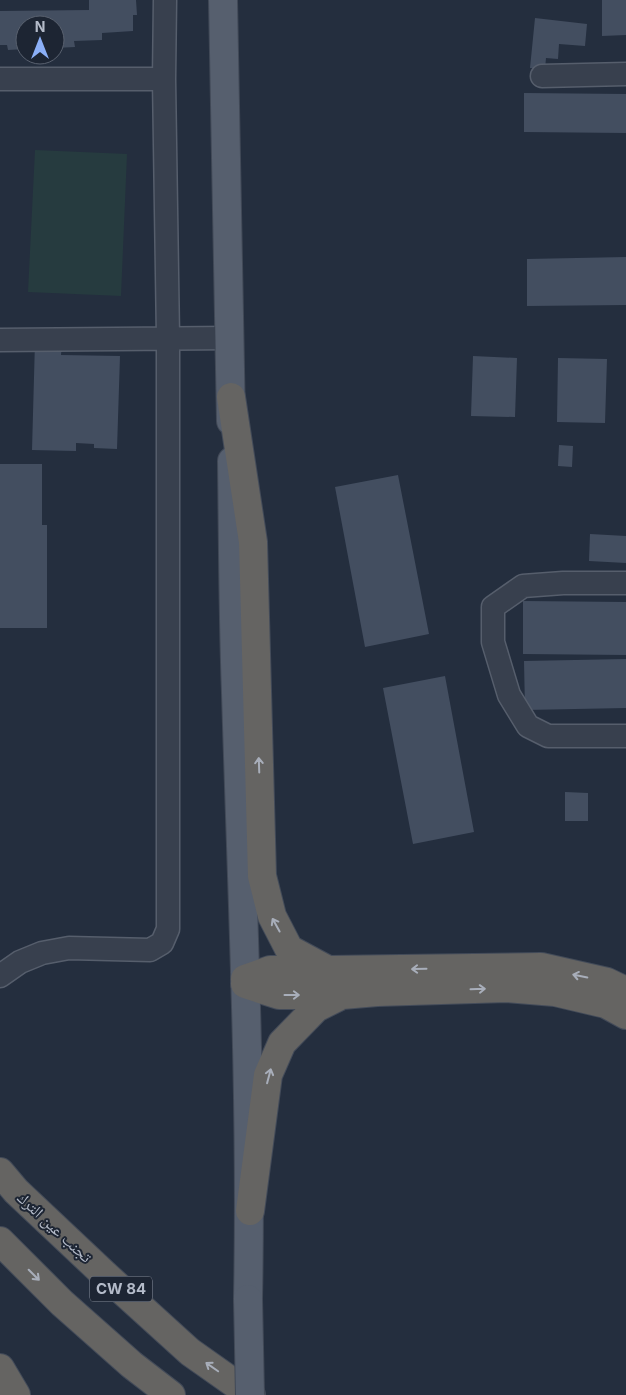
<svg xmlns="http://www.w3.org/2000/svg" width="626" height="1395" font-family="Inter,'Noto Naskh Arabic',sans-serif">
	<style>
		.green { fill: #263b3f }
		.building { fill: #434e60 }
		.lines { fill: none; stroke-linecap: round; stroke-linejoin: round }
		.minor-casing { stroke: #565e6c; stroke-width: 25 }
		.primary-casing { stroke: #414957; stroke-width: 30 }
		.trunk-casing { stroke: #434b59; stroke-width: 30 }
		.minor { stroke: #38404e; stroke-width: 22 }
		.primary { stroke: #565f6e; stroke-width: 28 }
		.trunk { stroke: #656462; stroke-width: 28 }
		.primary-bridge-casing { stroke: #414957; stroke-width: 30; stroke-linecap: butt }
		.primary-bridge { stroke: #565f6e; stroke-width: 28 }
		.oneway { stroke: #a8aeba }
		.labels { text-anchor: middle; stroke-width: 4; stroke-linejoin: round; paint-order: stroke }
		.shield { fill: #1d2533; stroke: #878e9c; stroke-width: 1 }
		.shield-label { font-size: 15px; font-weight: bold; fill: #b4bbc9 }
		.street-label { font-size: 16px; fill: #b4bbc9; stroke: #1d2533 }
	</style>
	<rect width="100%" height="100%" fill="#242e3e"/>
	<path class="green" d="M 35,150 L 127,154 L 121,296 L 28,292 Z"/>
	<path class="building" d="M 89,0 L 136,0 L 137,15 L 133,15 L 133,31 L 102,33 L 102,40 L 74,41 L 75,47 L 55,48 L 55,25 L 25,25 L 25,49 L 8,50 L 7,45 L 0,45 L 0,11 L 89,10 Z
		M 602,0 L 626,0 L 626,35 L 602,36 Z
		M 535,18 L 587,24 L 585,46 L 559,44 L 558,59 L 546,58 L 545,69 L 530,68 Z
		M 524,93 L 626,94 L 626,133 L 524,132 Z
		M 626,257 L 626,305 L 527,306 L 527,259 Z
		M 35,341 L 62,342 L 61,355 L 120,356 L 117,449 L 94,448 L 94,444 L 76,443 L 76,451 L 32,450 Z
		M 473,356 L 517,358 L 515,417 L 471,416 Z
		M 558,358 L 607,359 L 605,423 L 557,422 Z
		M 559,445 L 573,446 L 572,467 L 558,466 Z
		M 0,464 L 42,464 L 42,525 L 47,525 L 47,628 L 0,628 Z
		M 398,475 L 429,634 L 365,647 L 335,487 Z
		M 590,534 L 626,536 L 626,563 L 589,561 Z
		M 523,601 L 626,602 L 626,655 L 523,654 Z
		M 626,659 L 626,708 L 525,710 L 524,661 Z
		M 445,676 L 474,832 L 413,844 L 383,688 Z
		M 565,792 L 588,793 L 588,821 L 565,821 Z"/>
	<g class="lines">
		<g class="minor-casing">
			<path id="minor" d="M 542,76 L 626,74
				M 0,79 L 164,79
				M 0,340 L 231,338
				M 626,583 L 563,583 L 523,586 L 493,607 L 493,642 L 509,695 L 528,726 L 548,736 L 626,736
				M 0,976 L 20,962 L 42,953 L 69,948 L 150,950 L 162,943 L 168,929 L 168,338 L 164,79 L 165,0"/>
		</g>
		<g class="primary-casing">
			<path id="primary" d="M 223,0 L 231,421
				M 232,461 C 233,539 233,616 236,693 C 242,895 252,1097 248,1299"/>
		</g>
		<g class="trunk-casing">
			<path id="trunk" d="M 231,397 L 253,542 L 262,876 L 272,916 L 289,949 L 328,970 L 541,967 L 607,982 L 626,991
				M 245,979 L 270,970 L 326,970
				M 245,984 L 279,995 L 340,995
				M 0,1172 L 16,1191 L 103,1273 L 190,1352 L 251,1395
				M 250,1211 L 268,1075 L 282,1043 L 316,1008 L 342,995 L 377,992 L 507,988 L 555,992 L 606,1004 L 626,1015
				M 0,1241 L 62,1303 L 132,1365 L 171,1395
				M 0,1368 L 16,1395"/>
		</g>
		<use href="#minor" class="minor"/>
		<use href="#primary" class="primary"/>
		<use href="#trunk" class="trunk"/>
		<g class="primary-bridge-casing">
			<path id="primary-bridge" d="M 248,1299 L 250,1395"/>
		</g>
		<use href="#primary-bridge" class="primary-bridge"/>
	</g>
	<defs><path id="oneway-shaft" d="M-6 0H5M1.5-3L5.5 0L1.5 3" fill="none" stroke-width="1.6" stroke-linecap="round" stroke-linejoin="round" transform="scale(1.25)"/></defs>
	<g class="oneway">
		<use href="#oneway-shaft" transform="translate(259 765) rotate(-92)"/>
		<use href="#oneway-shaft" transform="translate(276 925) rotate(-119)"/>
		<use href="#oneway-shaft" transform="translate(419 969) rotate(179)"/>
		<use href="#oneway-shaft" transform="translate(580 976) rotate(-168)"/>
		<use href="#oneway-shaft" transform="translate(478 989) rotate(-2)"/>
		<use href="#oneway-shaft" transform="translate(292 995)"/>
		<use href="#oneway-shaft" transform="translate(269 1076) rotate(-75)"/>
		<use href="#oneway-shaft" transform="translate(34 1275) rotate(45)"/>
		<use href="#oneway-shaft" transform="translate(212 1367) rotate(-145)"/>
	</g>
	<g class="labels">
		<rect class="shield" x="90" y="1276.5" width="62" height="25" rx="4"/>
		<g class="shield-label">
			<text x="121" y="1294">CW 84</text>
		</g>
		<g class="street-label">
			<text transform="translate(55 1227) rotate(43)" y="6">تجنب عين الترك</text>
		</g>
	</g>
	<g transform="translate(40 40)"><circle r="24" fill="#1d2533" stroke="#59616f"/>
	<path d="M0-4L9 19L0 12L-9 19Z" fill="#8baff7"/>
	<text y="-8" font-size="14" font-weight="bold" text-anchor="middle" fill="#b4bbc9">N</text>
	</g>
</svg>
